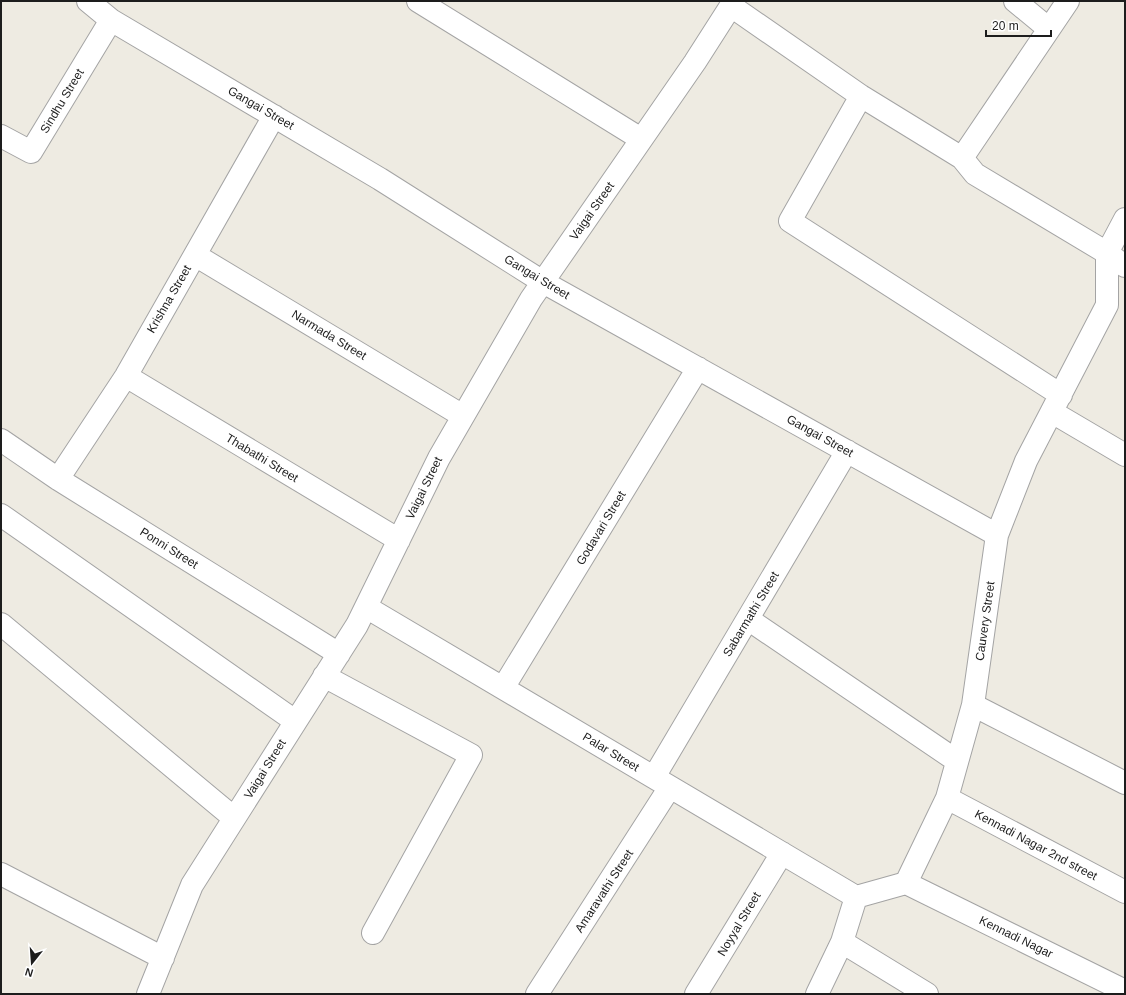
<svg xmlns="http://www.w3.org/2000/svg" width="1126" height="995" font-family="Arial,sans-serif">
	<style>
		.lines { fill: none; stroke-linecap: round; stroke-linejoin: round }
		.minor-casing { stroke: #a4a4a4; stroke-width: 24 }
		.minor { stroke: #fff; stroke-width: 22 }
		.labels { text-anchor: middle; stroke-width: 3; stroke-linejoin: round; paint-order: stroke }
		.street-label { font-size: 12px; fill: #1d1d1d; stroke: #fff }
	</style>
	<rect width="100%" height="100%" fill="#eeebe2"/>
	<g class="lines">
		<g class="minor-casing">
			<path id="minor" d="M 88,1 L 111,20 L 380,179 L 543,282 L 997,535
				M 418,1 L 641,139
				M 1015,1 L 1049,29
				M 731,6 L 861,96 L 962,158 L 975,174 L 1107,253 L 1125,266
				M 861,96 L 790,221 L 1061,395
				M 1,136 L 31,152 L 111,20
				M 962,158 L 1068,1
				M 195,255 L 463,416
				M 126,376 L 399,540
				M 1052,412 L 1125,455
				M 1,440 L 58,479 L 339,654
				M 58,479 L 126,376 L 274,116
				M 1,515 L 295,721
				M 366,607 L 856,897
				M 748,619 L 957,761
				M 1,624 L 234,818
				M 324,676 L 471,755 L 373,933
				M 503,688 L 698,368
				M 973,705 L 1125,783
				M 654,777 L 847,451
				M 947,798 L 1125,892
				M 1,874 L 163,958
				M 906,883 L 1125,991
				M 842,942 L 927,994
				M 148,994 L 192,885 L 357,625 L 439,458 L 531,299 L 695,62 L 734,1
				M 537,994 L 670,787
				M 696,994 L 782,853
				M 817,994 L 842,942 L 856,897 L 906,883 L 947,798 L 973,705 L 997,535 L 1026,461 L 1107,305 L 1107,253 L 1125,219"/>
		</g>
		<use href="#minor" class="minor"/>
	</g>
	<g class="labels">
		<g class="street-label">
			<text transform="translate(62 101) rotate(-59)" y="4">Sindhu Street</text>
			<text transform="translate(261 108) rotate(30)" y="4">Gangai Street</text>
			<text transform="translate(592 211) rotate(-55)" y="4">Vaigai Street</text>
			<text transform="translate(537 277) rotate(31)" y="4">Gangai Street</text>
			<text transform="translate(169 299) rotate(-60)" y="4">Krishna Street</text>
			<text transform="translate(329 335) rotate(31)" y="4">Narmada Street</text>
			<text transform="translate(820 436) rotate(29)" y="4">Gangai Street</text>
			<text transform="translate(262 458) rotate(31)" y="4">Thabathi Street</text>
			<text transform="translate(424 488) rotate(-64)" y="4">Vaigai Street</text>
			<text transform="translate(601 528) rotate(-59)" y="4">Godavari Street</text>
			<text transform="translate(169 548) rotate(32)" y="4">Ponni Street</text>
			<text transform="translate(751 614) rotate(-59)" y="4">Sabarmathi Street</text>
			<text transform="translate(985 621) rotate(-82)" y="4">Cauvery Street</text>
			<text transform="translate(611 752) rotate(31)" y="4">Palar Street</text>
			<text transform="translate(265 769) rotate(-58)" y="4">Vaigai Street</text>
			<text transform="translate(1036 845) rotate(28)" y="4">Kennadi Nagar 2nd street</text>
			<text transform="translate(604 891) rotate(-57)" y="4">Amaravathi Street</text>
			<text transform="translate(739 924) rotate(-59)" y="4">Noyyal Street</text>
			<text transform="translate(1016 937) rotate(26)" y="4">Kennadi Nagar</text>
		</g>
	</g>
	<rect width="1126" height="995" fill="none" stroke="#1d1d1d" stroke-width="4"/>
	<g transform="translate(32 963) rotate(197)" stroke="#ffffff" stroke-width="3" paint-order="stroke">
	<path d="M0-3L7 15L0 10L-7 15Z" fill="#1d1d1d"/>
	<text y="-6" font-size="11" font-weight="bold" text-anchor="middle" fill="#1d1d1d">N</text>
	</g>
	<path d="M986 30v6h65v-6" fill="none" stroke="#1d1d1d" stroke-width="2"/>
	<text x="992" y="30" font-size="12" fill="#1d1d1d" stroke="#ffffff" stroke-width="3" paint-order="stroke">20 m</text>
</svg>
